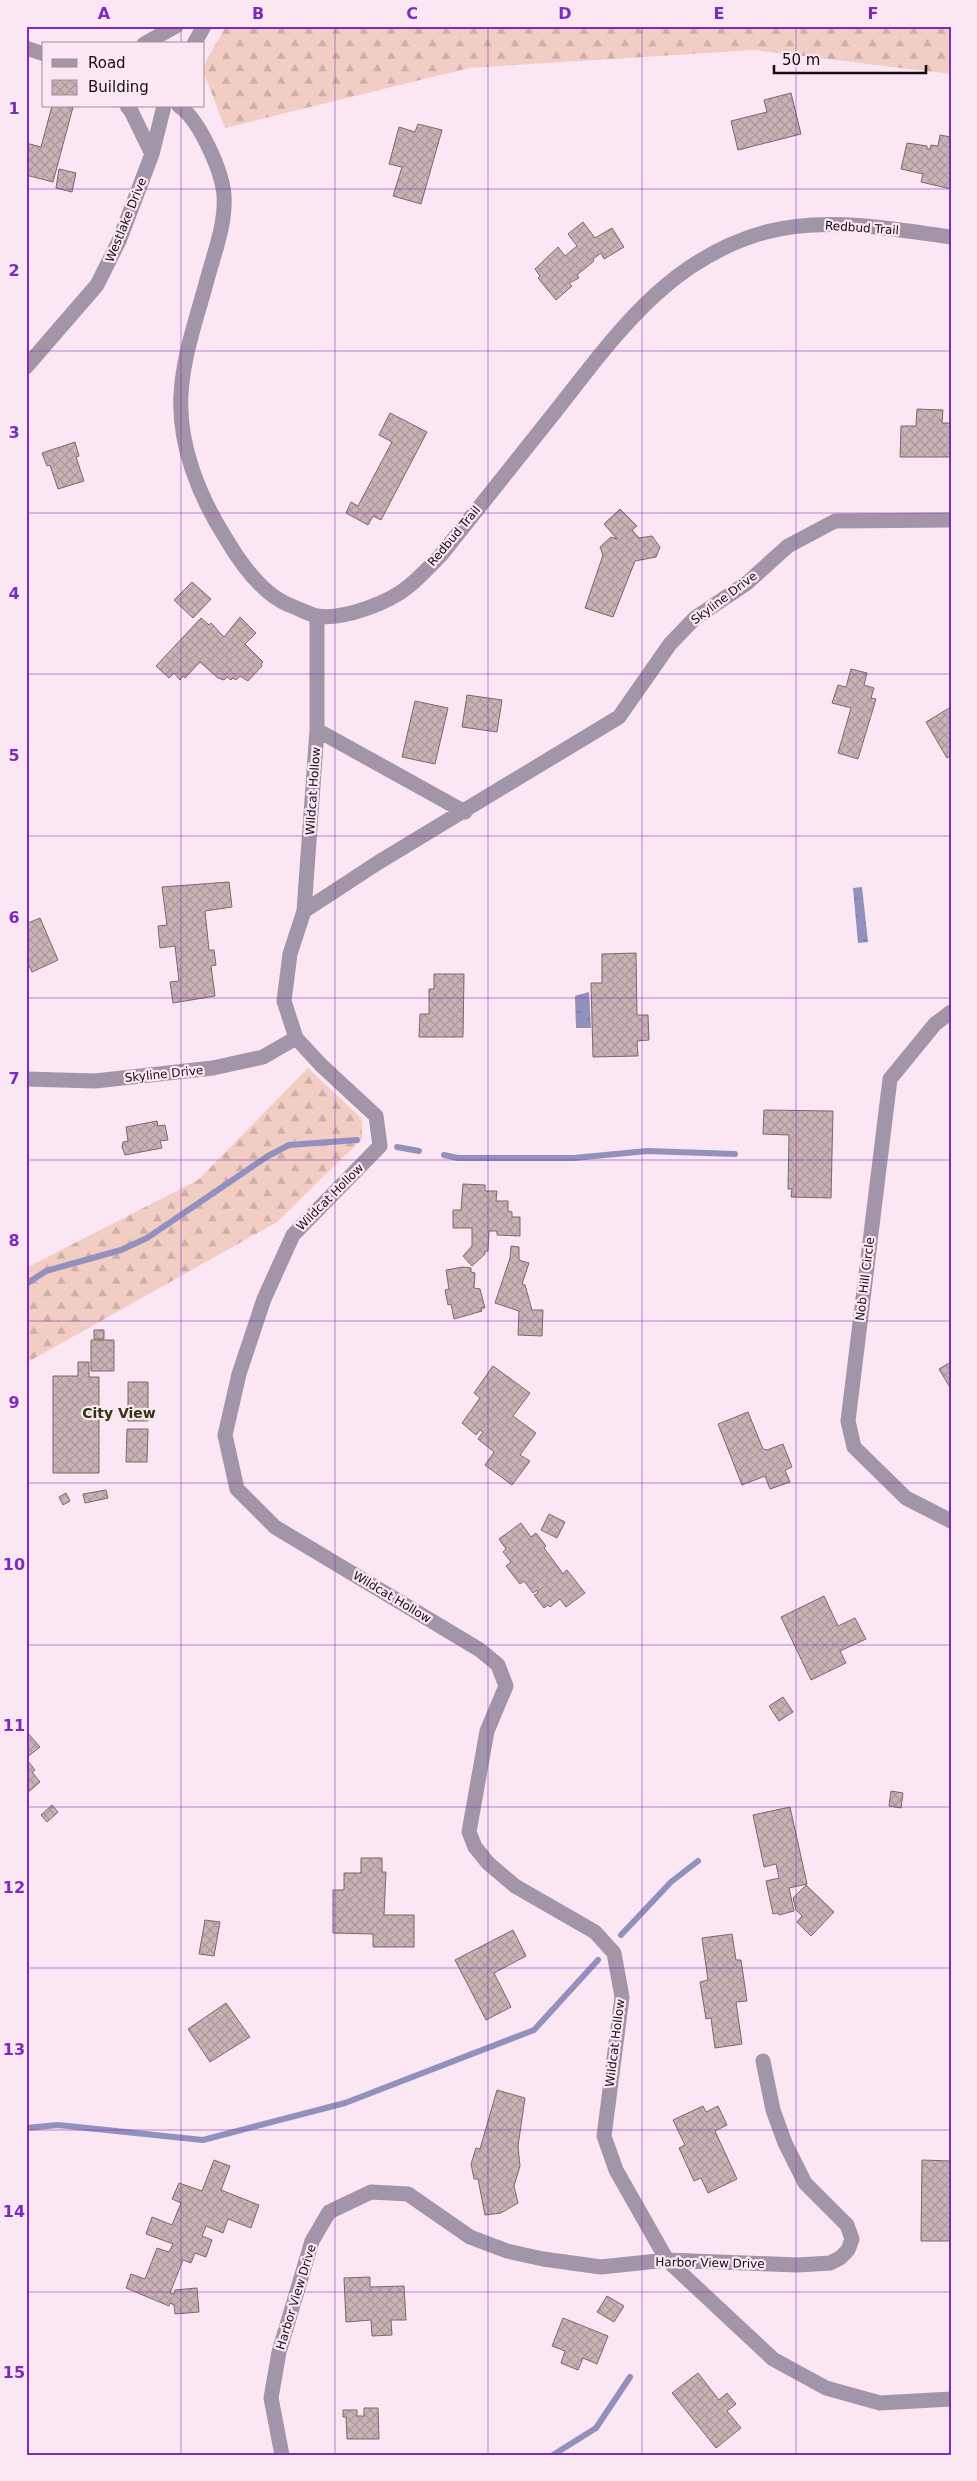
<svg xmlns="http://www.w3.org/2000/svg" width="977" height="2481" font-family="'DejaVu Sans',sans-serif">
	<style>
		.forest { fill: url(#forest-firs) }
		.water { fill: url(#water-ripples) }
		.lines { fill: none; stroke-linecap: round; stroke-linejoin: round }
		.stream { stroke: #9290bd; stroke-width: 6 }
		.building { fill: url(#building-cross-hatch); stroke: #7d686b }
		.minor { stroke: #a195a7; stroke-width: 15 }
		.grid { fill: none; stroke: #7b2cbf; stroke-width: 1; stroke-opacity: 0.55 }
		.labels { text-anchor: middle; stroke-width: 4.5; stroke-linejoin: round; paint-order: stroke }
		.street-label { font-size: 12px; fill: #140d11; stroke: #fbe6f3 }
		.neighbourhood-label { font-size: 14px; font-weight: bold; fill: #30350d; stroke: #fbe6f3 }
		.neatline { fill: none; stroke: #7b2cbf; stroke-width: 2 }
		.grid-label { font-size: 16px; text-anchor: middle; font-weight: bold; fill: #7b2cbf }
	</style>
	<defs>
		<pattern id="forest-firs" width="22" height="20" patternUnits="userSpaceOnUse" patternTransform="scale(1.25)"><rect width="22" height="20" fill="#f1cdc4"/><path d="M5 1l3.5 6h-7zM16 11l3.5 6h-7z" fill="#ceafa7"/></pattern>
		<pattern id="water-ripples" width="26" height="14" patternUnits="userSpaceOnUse" patternTransform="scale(1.25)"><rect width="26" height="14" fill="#9290bd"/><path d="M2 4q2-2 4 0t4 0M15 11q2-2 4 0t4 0" fill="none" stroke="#767498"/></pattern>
		<pattern id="building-cross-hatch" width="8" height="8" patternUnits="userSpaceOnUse" patternTransform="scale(1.25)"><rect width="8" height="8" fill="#c9b1b4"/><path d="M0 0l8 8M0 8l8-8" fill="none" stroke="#ac979a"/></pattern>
	</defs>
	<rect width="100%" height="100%" fill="#fbe6f3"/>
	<path class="forest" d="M 226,26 L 951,26 L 951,74 L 754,50 L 469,68 L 225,128 L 204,73 L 204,65 Z
		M 308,1068 L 362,1119 L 362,1139 L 277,1222 L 26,1363 L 26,1268 L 198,1180 Z"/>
	<path class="water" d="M 862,887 L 868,942 L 858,943 L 853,888 Z
		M 589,992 L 591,1028 L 576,1028 L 575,996 Z"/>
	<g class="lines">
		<path class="stream" d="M 397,1147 L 419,1151
			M 444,1155 L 458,1158 L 574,1158 L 647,1151 L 735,1154
			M 26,1284 L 46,1271 L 121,1250 L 147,1238 L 268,1156 L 289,1145 L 357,1140
			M 621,1935 L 671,1882 L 698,1861
			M 26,2128 L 58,2125 L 203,2140 L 345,2103 L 534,2030 L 598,1960
			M 553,2455 L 596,2428 L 630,2377"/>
	</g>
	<path class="building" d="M 791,93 L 801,134 L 738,150 L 731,121 L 767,112 L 764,100 Z
		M 52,106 L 73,107 L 53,182 L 26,175 L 26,143 L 41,147 Z
		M 418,124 L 442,130 L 421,204 L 393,196 L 402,167 L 389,164 L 399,127 L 415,132 Z
		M 940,135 L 951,137 L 951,189 L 921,182 L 923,174 L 901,169 L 907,143 L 927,146 L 927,149 L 930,149 L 931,145 L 938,146 Z
		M 59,169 L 76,173 L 72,192 L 56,188 Z
		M 583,222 L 595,238 L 612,228 L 624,247 L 604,259 L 601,253 L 593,259 L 594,261 L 577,275 L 579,278 L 569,283 L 572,286 L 556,300 L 538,278 L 540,276 L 535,269 L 558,247 L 565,256 L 577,246 L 568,234 Z
		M 917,409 L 943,410 L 942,423 L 951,423 L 951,457 L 900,457 L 901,426 L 916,426 Z
		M 390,413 L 427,432 L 381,520 L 373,516 L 368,525 L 346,513 L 351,502 L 358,506 L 392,442 L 379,435 Z
		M 75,442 L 79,456 L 76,457 L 84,481 L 58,489 L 50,465 L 47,466 L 42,453 Z
		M 620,509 L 637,526 L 632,530 L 639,538 L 652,536 L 660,547 L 656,557 L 635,561 L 613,617 L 585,608 L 603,555 L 600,547 L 611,537 L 617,539 L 604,524 Z
		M 192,582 L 211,599 L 193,618 L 174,600 Z
		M 240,617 L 256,633 L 245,644 L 263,662 L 261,664 L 262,666 L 248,681 L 240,676 L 236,680 L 233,678 L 231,680 L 227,677 L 224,680 L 218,678 L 200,662 L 185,678 L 183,676 L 180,680 L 174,673 L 169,678 L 156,666 L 201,618 L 209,625 L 211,623 L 224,637 Z
		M 851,669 L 867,673 L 864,685 L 874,688 L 871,698 L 876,699 L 858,759 L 838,753 L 851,708 L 832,703 L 838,685 L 846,687 Z
		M 467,695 L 502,700 L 497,732 L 462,727 Z
		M 415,701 L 448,708 L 435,764 L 402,757 Z
		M 951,707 L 951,755 L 947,758 L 926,722 Z
		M 229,882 L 232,907 L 205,911 L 209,950 L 214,950 L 216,965 L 211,966 L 215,996 L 173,1003 L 170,982 L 179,981 L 175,946 L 160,948 L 158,926 L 167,925 L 162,887 Z
		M 40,918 L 58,960 L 32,972 L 26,959 L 26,924 Z
		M 636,953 L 637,1015 L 648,1015 L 649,1040 L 637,1041 L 638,1056 L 593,1057 L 591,983 L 602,983 L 602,954 Z
		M 434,974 L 464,974 L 463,1037 L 419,1037 L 420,1014 L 429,1014 L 429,989 L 434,989 Z
		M 764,1110 L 833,1111 L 831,1198 L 791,1197 L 792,1189 L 788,1189 L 789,1135 L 763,1134 Z
		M 157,1121 L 158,1126 L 165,1125 L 168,1140 L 160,1141 L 162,1148 L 125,1155 L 122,1147 L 123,1142 L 128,1141 L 126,1127 Z
		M 463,1184 L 485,1185 L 485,1191 L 497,1191 L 496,1201 L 508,1201 L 508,1211 L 512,1212 L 512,1217 L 520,1217 L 520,1236 L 497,1235 L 497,1231 L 489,1231 L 488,1251 L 485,1251 L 485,1254 L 472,1266 L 463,1256 L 472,1246 L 472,1228 L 453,1228 L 453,1210 L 461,1210 Z
		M 511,1246 L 519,1247 L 519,1260 L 529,1263 L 522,1284 L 525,1285 L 532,1310 L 543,1310 L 542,1336 L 518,1335 L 519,1311 L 495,1303 L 510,1258 Z
		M 463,1267 L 471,1268 L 471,1272 L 475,1273 L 474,1288 L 480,1289 L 485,1308 L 481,1308 L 482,1311 L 454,1319 L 451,1304 L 448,1305 L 445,1290 L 449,1289 L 446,1270 Z
		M 94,1330 L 104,1330 L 104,1339 L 94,1339 Z
		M 91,1340 L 114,1340 L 114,1371 L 91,1371 Z
		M 78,1362 L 89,1362 L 89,1377 L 99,1377 L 99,1473 L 53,1473 L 53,1376 L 78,1376 Z
		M 951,1362 L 951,1389 L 939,1369 Z
		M 493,1366 L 530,1393 L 513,1416 L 536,1433 L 520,1455 L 530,1461 L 512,1485 L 485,1465 L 494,1452 L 478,1439 L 483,1432 L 480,1430 L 476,1435 L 462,1423 L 480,1398 L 474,1393 Z
		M 128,1382 L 148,1382 L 148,1421 L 128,1421 Z
		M 748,1412 L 763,1449 L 767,1450 L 783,1444 L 792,1467 L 785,1470 L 790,1482 L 770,1489 L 765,1476 L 742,1485 L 718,1424 Z
		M 127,1429 L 148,1429 L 147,1462 L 126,1462 Z
		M 106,1490 L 108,1498 L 85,1503 L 83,1494 Z
		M 66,1493 L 70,1501 L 63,1505 L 59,1497 Z
		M 549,1514 L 565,1522 L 557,1538 L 541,1530 Z
		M 521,1523 L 531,1537 L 536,1533 L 546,1546 L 544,1548 L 561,1571 L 562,1574 L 567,1570 L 585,1593 L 566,1607 L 560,1599 L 550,1607 L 548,1605 L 544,1608 L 534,1595 L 538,1593 L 537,1590 L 533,1593 L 524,1581 L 520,1584 L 506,1566 L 511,1562 L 503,1552 L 506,1549 L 499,1539 Z
		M 824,1596 L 838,1626 L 855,1618 L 866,1639 L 840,1651 L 846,1663 L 811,1680 L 781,1617 Z
		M 783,1697 L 793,1712 L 779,1721 L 769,1706 Z
		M 26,1731 L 40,1747 L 26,1758 Z
		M 27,1760 L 35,1770 L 32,1772 L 40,1782 L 26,1794 Z
		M 891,1791 L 903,1793 L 901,1808 L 889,1806 Z
		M 52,1805 L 58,1812 L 47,1822 L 41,1815 Z
		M 790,1807 L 807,1884 L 789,1888 L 794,1911 L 779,1915 L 778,1913 L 773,1914 L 766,1881 L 779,1878 L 776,1864 L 764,1867 L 753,1815 Z
		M 361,1858 L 382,1858 L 382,1872 L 386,1872 L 384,1915 L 414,1915 L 414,1947 L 373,1947 L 373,1934 L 333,1933 L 333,1890 L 344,1890 L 344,1873 L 361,1873 Z
		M 806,1885 L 834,1912 L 811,1936 L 797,1922 L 802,1916 L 796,1910 L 793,1898 Z
		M 205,1920 L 220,1922 L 214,1956 L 199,1954 Z
		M 513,1930 L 526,1956 L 494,1973 L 511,2007 L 486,2020 L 455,1960 Z
		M 732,1934 L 736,1960 L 741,1960 L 747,2001 L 736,2002 L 742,2044 L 715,2048 L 711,2018 L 706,2019 L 700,1982 L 708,1980 L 702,1938 Z
		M 226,2003 L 250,2037 L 210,2062 L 188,2029 Z
		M 497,2090 L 525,2098 L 518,2146 L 520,2166 L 514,2186 L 518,2203 L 501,2213 L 485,2215 L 478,2179 L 474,2179 L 471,2164 L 476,2148 L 480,2149 Z
		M 703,2106 L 706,2112 L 718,2106 L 727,2125 L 715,2131 L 737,2179 L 708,2193 L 701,2178 L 694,2181 L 679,2148 L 685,2145 L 673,2120 Z
		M 214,2160 L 230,2166 L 221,2190 L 259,2205 L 251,2228 L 228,2219 L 223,2233 L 206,2226 L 202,2236 L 212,2240 L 206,2257 L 195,2253 L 191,2263 L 183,2260 L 170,2293 L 174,2294 L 175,2290 L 197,2288 L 199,2312 L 175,2314 L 174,2305 L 170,2303 L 169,2306 L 126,2288 L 131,2274 L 145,2279 L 157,2248 L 169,2252 L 173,2244 L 146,2234 L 152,2217 L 172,2225 L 181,2203 L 172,2199 L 179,2183 L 202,2191 Z
		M 922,2160 L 951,2161 L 951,2241 L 921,2241 Z
		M 370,2277 L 370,2287 L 404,2286 L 406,2320 L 391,2320 L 392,2335 L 372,2336 L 371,2320 L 346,2322 L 344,2278 Z
		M 607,2296 L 624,2306 L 614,2322 L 597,2312 Z
		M 563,2318 L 608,2336 L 597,2364 L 583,2358 L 578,2370 L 561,2363 L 565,2351 L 552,2346 Z
		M 698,2373 L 719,2400 L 727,2393 L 736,2404 L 727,2411 L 741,2428 L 716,2448 L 672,2393 Z
		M 364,2408 L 378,2408 L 379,2439 L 347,2439 L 346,2417 L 343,2417 L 343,2410 L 357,2410 L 357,2416 L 364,2416 Z"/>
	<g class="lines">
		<path class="minor" d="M 144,44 L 176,26
			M 194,44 L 204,26
			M 26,48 L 44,54
			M 127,106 L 131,111 L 152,154
			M 179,106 C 199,119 222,171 224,195 C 226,224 214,253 207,280 C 197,317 183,356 181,394 C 178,444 199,496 225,537 C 239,561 262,594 289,605 C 298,608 308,614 317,616 C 343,620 389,603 409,586 C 420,577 431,565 441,555 C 479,508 517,460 555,412 C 615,336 667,259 766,232 C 826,216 891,229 951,237
			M 26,367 L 97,285 L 119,241 L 152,154 L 164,106
			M 317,616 L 317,730 L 304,911 L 290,954 L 284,1001 L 296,1038 L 321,1065 L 376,1116 L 380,1146 L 293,1235 L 264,1299 L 239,1374 L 225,1435 L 237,1489 L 275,1527 L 480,1650 L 498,1665 L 506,1686 L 487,1731 L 469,1832 L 475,1847 L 488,1863 L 515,1886 L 595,1932 L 614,1953 L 622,1997 L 604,2136 L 616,2170 L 667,2260 L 773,2359 L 826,2388 L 880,2403 L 951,2399
			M 317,730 L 465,812
			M 304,911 L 379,862 L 619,717 L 670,644 L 695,618 L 747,583 L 788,546 L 835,521 L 951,520
			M 951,1012 L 935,1024 L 890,1079 L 848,1421 L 854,1447 L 906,1498 L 951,1521
			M 26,1079 L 95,1081 L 213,1068 L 263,1057 L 296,1038
			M 282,2455 L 271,2398 L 279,2352 L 312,2241 L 329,2212 L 371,2192 L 408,2194 L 470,2237 L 507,2251 L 543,2259 L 601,2267 L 667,2260 L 798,2265 L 830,2263 L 840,2258 L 848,2250 L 852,2239 L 847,2225 L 805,2183 L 785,2143 L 773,2110 L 763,2061"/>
	</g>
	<path class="grid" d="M 181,26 L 181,44M 335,26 L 335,2455M 488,26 L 488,2455M 642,26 L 642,2455M 796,26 L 796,2455M 181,106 L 181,2455M 26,189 L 951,189M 26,351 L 951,351M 26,513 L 951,513M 26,674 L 951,674M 26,836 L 951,836M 26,998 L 951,998M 26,1160 L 951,1160M 26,1321 L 951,1321M 26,1483 L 951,1483M 26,1645 L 951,1645M 26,1807 L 951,1807M 26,1968 L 951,1968M 26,2130 L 951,2130M 26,2292 L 951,2292"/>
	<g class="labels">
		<g class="street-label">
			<text transform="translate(126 220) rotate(-68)" y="4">Westlake Drive</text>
			<text transform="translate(862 228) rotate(4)" y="4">Redbud Trail</text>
			<text transform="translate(454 536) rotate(-50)" y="4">Redbud Trail</text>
			<text transform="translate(724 598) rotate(-37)" y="4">Skyline Drive</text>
			<text transform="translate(313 791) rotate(-86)" y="4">Wildcat Hollow</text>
			<text transform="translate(164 1074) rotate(-6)" y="4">Skyline Drive</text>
			<text transform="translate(330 1197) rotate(-45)" y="4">Wildcat Hollow</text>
			<text transform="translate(865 1279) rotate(-83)" y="4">Nob Hill Circle</text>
			<text transform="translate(392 1597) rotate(31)" y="4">Wildcat Hollow</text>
			<text transform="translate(615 2043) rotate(-83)" y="4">Wildcat Hollow</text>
			<text transform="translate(710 2263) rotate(1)" y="4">Harbor View Drive</text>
			<text transform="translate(296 2297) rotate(-73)" y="4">Harbor View Drive</text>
		</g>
		<g class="neighbourhood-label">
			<text x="119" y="1418">City View</text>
		</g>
	</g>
	<rect width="977" height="2481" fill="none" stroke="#fbe6f3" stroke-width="55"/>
	<rect x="42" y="42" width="162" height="65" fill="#fbe6f3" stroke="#9f8f99"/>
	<rect x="52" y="59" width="25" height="8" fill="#a195a7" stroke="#9f8f99"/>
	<text x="88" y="68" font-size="15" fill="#140d11">Road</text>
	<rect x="52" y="80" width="25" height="15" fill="url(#building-cross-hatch)" stroke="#9f8f99"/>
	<text x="88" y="92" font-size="15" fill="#140d11">Building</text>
	<path d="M774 65v8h152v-8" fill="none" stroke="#140d11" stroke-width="2.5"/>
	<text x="782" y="65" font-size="15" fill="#140d11" stroke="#fbe6f3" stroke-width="4" paint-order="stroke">50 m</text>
	<rect x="28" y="28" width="922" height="2426" class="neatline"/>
	<g class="grid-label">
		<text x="104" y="19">A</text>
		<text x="258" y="19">B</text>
		<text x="412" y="19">C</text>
		<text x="565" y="19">D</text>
		<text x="719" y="19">E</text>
		<text x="873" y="19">F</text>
		<text x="14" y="114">1</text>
		<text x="14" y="276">2</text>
		<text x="14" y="438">3</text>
		<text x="14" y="599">4</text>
		<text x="14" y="761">5</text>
		<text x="14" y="923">6</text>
		<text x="14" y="1084">7</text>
		<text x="14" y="1246">8</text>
		<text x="14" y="1408">9</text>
		<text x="14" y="1570">10</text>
		<text x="14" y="1731">11</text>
		<text x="14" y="1893">12</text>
		<text x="14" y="2055">13</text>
		<text x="14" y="2217">14</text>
		<text x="14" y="2378">15</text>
	</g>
</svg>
